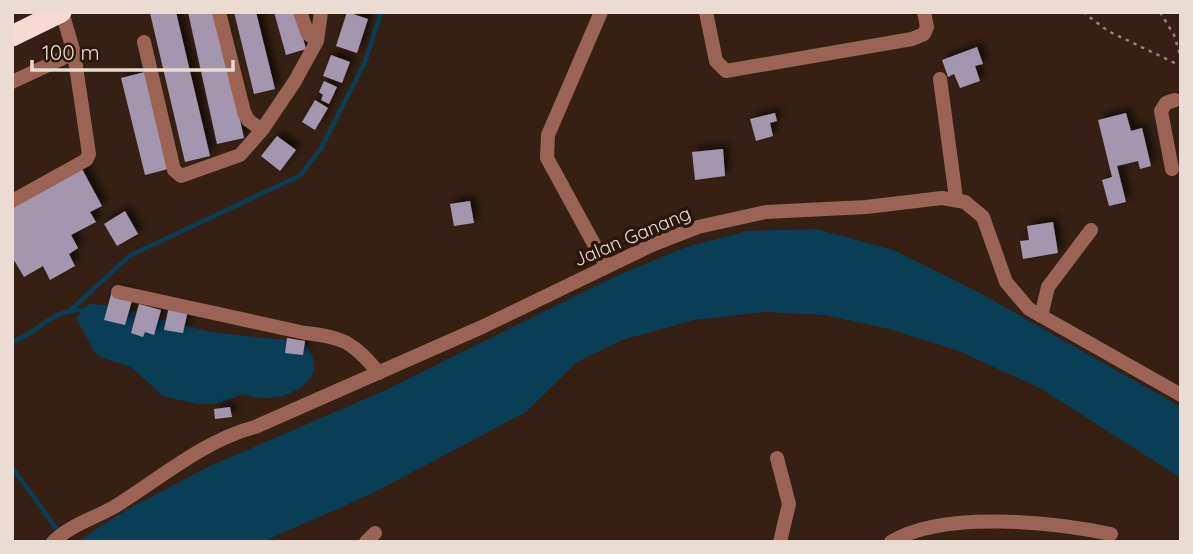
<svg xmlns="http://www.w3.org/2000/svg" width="1193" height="554" font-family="Quicksand,sans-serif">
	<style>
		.water { fill: #0a3e57 }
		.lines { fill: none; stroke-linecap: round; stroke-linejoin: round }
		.stream { stroke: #0a3e57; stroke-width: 4.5 }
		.building { fill: #a596af; filter: url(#shadow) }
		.path { stroke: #938277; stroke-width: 2.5; stroke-dasharray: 3.5 5; stroke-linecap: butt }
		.minor { stroke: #9b6353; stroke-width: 14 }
		.highway { stroke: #f7dad1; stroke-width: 21 }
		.labels { text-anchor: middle; stroke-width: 7; stroke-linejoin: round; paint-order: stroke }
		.street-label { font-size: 19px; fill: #eadcd3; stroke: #2a1709 }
	</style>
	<defs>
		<filter id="shadow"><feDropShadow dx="5.5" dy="-5.5" stdDeviation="3.5" flood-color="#0009"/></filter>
	</defs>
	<rect width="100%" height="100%" fill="#352013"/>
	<path class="water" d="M 816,229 L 893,250 L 980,293 L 1181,407 L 1181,478 L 1040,388 L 959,351 L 889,329 L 825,315 L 765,312 L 694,320 L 622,340 L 577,362 L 526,412 L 371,494 L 262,542 L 77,542 L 126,510 L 208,467 L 386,390 L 614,277 L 686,247 L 748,231 Z
		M 89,304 L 106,305 L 211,332 L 303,342 C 340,383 276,408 243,394 L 218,404 L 197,404 L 163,396 L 131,367 L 100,357 L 94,351 L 76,318 Z"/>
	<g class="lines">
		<path class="stream" d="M 71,310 L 129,256 L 301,175 L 321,148 L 365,62 L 381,12
			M 12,342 C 39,333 49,310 83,310
			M 12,467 L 66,542"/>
	</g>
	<path class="building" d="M 176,12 L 210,156 L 185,162 L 150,13 Z
		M 188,12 L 216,12 L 244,138 L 217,144 Z
		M 234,12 L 256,12 L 275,89 L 254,94 Z
		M 274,12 L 296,12 L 306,49 L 286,55 Z
		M 347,12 L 368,19 L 357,53 L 336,46 Z
		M 977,47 L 983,64 L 975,66 L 980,81 L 960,88 L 954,74 L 948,77 L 942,60 Z
		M 331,55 L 350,62 L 342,83 L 323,76 Z
		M 145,72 L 168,169 L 145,175 L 121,78 Z
		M 324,81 L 337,87 L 329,104 L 321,100 L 323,95 L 319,92 Z
		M 315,100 L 328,108 L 315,130 L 302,122 Z
		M 775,113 L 777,121 L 770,123 L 773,136 L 756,141 L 750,119 Z
		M 1126,113 L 1131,131 L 1142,128 L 1151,166 L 1140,169 L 1138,161 L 1117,166 L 1126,202 L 1109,206 L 1102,180 L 1112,177 L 1098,120 Z
		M 277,136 L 296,150 L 280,171 L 261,156 Z
		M 723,149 L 725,176 L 695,180 L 692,152 Z
		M 82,169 L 102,206 L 90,212 L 96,222 L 71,235 L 78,248 L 69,254 L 75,266 L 50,280 L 43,266 L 24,277 L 12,257 L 12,207 Z
		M 470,201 L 474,223 L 454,226 L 450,204 Z
		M 125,211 L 138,234 L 117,246 L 104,224 Z
		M 1053,222 L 1058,253 L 1023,259 L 1020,241 L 1029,240 L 1027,226 Z
		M 112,291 L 133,297 L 125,325 L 104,320 Z
		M 139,304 L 161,310 L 154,335 L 145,332 L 143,337 L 131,333 Z
		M 169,306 L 188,310 L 183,333 L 164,330 Z
		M 287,338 L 305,341 L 303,355 L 285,353 Z
		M 230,407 L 232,417 L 215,419 L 214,409 Z"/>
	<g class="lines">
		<path class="path" d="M 1083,12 L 1108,31 L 1181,66
			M 1160,12 L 1174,35 L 1181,58"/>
		<path class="minor" d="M 219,12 L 244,112 L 248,120 L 262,130
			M 300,12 L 308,34 L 317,41
			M 601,12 L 548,135 L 547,158 L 606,266
			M 706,12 L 716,61 L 726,71 L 912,39 L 924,34 L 927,27 L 924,12
			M 144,42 L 174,170 L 181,176 L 240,155 L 262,130 L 295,81 L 317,41 L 321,12
			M 940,79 L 956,198
			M 12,82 L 74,53
			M 1172,169 L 1161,111 L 1166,103 L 1175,100
			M 12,201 L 86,160 L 89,154 L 74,53 L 62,12
			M 118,292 L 305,333 C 345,337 353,343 379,373
			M 1041,316 L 1048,287 L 1091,230
			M 777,458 L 789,504 L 780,542
			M 53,542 C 70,525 93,519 114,507 C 158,480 204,440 255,427 L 482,327 L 652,245 L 698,227 L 766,212 L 866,207 L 942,198 L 965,202 L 983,217 L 1006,282 L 1029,309 L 1181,395
			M 366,542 L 375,533
			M 891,542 C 943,510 1053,522 1111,534"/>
		<path class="highway" d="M 12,36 L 61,12"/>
	</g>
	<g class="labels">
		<g class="street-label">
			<text transform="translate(632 236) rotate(-23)" y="7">Jalan Ganang</text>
		</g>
	</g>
	<rect width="1193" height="554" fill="none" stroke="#eadcd3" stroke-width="28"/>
	<path d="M32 60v10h201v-10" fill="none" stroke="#eadcd3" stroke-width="3.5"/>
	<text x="42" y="60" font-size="21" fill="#eadcd3" stroke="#2a1709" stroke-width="5" paint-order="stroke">100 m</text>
</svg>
